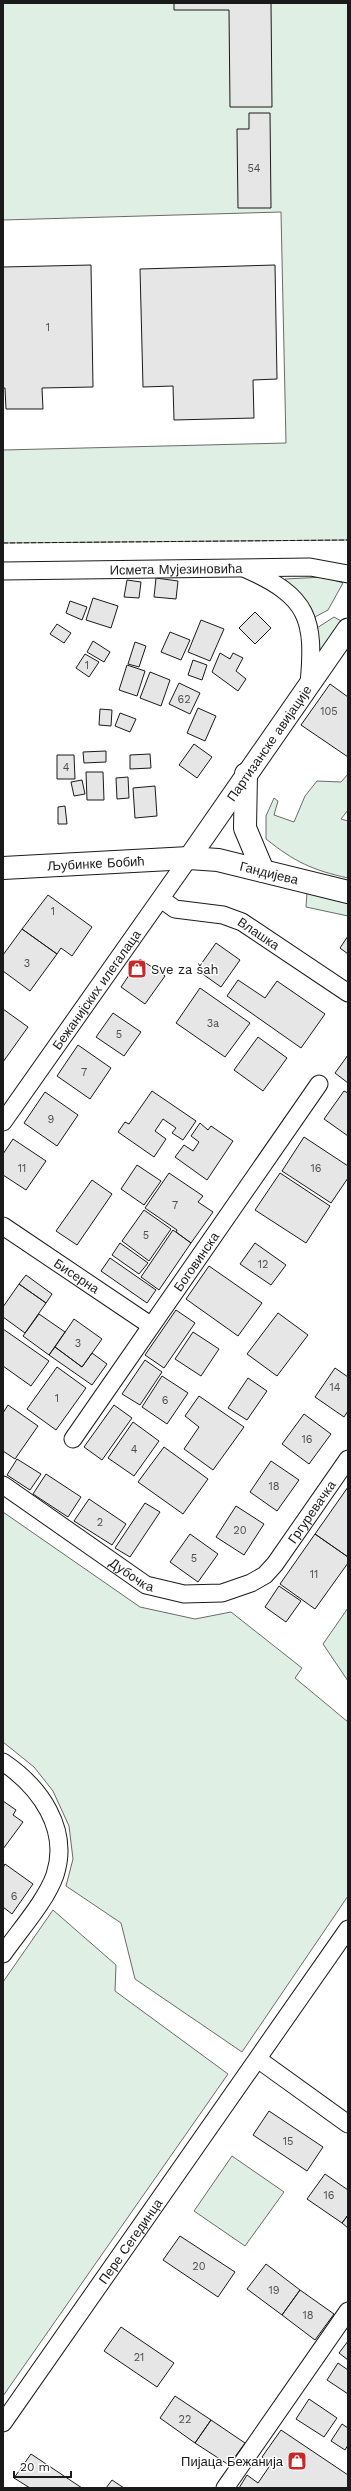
<svg xmlns="http://www.w3.org/2000/svg" width="351" height="2491" font-family="'Work Sans',sans-serif">
	<style>
		.green { fill: #e0efe3; stroke: #6a6a6a }
		.building { fill: #e6e6e6; stroke: #1a1a1a }
		.lines { fill: none; stroke-linecap: round; stroke-linejoin: round }
		.minor-casing { stroke: #1a1a1a; stroke-width: 19 }
		.tertiary-casing { stroke: #1a1a1a; stroke-width: 23 }
		.secondary-casing { stroke: #1a1a1a; stroke-width: 24 }
		.minor { stroke: #fff; stroke-width: 17 }
		.tertiary { stroke: #fff; stroke-width: 21 }
		.secondary { stroke: #fff; stroke-width: 22 }
		.fence { stroke: #1a1a1a; stroke-width: 1; stroke-dasharray: 5 2; stroke-linecap: butt }
		.labels { text-anchor: middle; stroke-width: 3; stroke-linejoin: round; paint-order: stroke }
		.number-label { font-size: 11px; fill: #4d4d4d }
		.street-label { font-size: 13px; fill: #1a1a1a; stroke: #fff }
		.poi-label { font-size: 13px; fill: #1a1a1a; stroke: #fff; text-anchor: start }
	</style>
	<rect width="100%" height="100%" fill="#fff"/>
	<path class="green" d="M 3,3 L 348,3 L 348,540 L 3,543 L 3,450 L 286,443 L 281,212 L 3,220 Z
		M 324,577 L 343,583 L 328,610 L 313,618 L 285,579 Z
		M 334,617 L 343,622 L 320,651 L 317,628 Z
		M 348,774 L 348,810 L 341,819 L 348,821 L 348,878 C 312,870 295,862 266,839 L 266,816 L 274,798 L 278,801 L 274,815 L 294,822 L 305,796 L 317,781 L 341,782 Z
		M 307,892 L 348,902 L 348,916 L 306,907 Z
		M 3,1512 L 140,1607 L 195,1619 L 231,1612 L 302,1668 L 295,1678 L 348,1722 L 348,1896 L 242,2052 L 135,1979 L 121,1923 L 66,1886 L 73,1859 L 69,1826 L 53,1791 L 34,1767 L 3,1742 Z
		M 348,1608 L 348,1681 L 323,1644 Z
		M 53,1910 L 116,1965 L 115,1991 L 228,2074 L 3,2396 L 3,1982 Z
		M 232,2156 L 284,2192 L 245,2246 L 194,2211 Z"/>
	<path class="building" d="M 174,3 L 271,3 L 272,107 L 230,107 L 229,10 L 174,10 Z
		M 249,113 L 270,113 L 271,208 L 238,208 L 237,129 L 249,129 Z
		M 91,265 L 93,387 L 42,388 L 43,409 L 6,409 L 5,388 L 3,388 L 3,267 Z
		M 275,265 L 277,379 L 253,380 L 254,418 L 174,420 L 173,386 L 143,387 L 140,269 Z
		M 156,578 L 178,581 L 176,599 L 154,597 Z
		M 127,580 L 141,582 L 139,598 L 124,597 Z
		M 93,598 L 118,606 L 111,628 L 86,620 Z
		M 70,601 L 87,607 L 82,620 L 66,613 Z
		M 255,612 L 271,628 L 255,644 L 239,628 Z
		M 201,620 L 224,629 L 210,661 L 188,652 Z
		M 57,624 L 71,633 L 64,643 L 50,634 Z
		M 170,632 L 190,640 L 181,660 L 161,652 Z
		M 93,641 L 110,652 L 104,662 L 87,652 Z
		M 135,642 L 146,646 L 139,667 L 128,664 Z
		M 220,653 L 230,659 L 233,653 L 243,658 L 236,671 L 246,679 L 238,691 L 212,672 Z
		M 85,654 L 99,662 L 89,677 L 76,668 Z
		M 193,660 L 207,665 L 202,680 L 188,675 Z
		M 127,665 L 145,671 L 137,696 L 119,690 Z
		M 150,672 L 170,680 L 161,706 L 140,698 Z
		M 179,683 L 200,693 L 190,714 L 169,704 Z
		M 330,684 L 348,697 L 348,757 L 301,725 Z
		M 198,708 L 216,716 L 205,741 L 187,733 Z
		M 100,709 L 112,710 L 111,726 L 99,725 Z
		M 120,713 L 136,719 L 130,732 L 115,726 Z
		M 194,744 L 212,757 L 197,778 L 179,765 Z
		M 106,751 L 106,762 L 84,763 L 83,752 Z
		M 150,754 L 151,768 L 130,769 L 130,755 Z
		M 57,755 L 74,755 L 75,779 L 57,779 Z
		M 86,772 L 103,772 L 104,800 L 87,800 Z
		M 128,777 L 129,798 L 117,799 L 116,778 Z
		M 82,780 L 85,794 L 74,796 L 71,782 Z
		M 155,786 L 157,816 L 135,818 L 133,788 Z
		M 65,806 L 67,824 L 58,824 L 58,807 Z
		M 48,895 L 92,927 L 72,956 L 61,948 L 57,954 L 22,929 Z
		M 22,929 L 57,954 L 30,991 L 3,971 L 3,955 Z
		M 348,936 L 348,954 L 340,948 Z
		M 216,943 L 240,960 L 221,987 L 197,970 Z
		M 140,959 L 165,976 L 145,1004 L 121,987 Z
		M 238,980 L 265,998 L 277,981 L 325,1014 L 301,1048 L 227,996 Z
		M 200,988 L 250,1023 L 225,1057 L 176,1023 Z
		M 3,1009 L 28,1027 L 3,1062 Z
		M 113,1013 L 141,1032 L 124,1056 L 96,1037 Z
		M 258,1037 L 287,1058 L 263,1091 L 234,1070 Z
		M 78,1045 L 111,1068 L 90,1099 L 57,1076 Z
		M 348,1055 L 348,1083 L 335,1073 Z
		M 152,1091 L 196,1121 L 183,1140 L 172,1133 L 176,1128 L 163,1119 L 155,1131 L 166,1139 L 154,1157 L 118,1132 L 125,1122 L 129,1124 Z
		M 344,1091 L 348,1093 L 348,1136 L 324,1119 Z
		M 45,1092 L 78,1115 L 57,1146 L 24,1123 Z
		M 200,1123 L 208,1130 L 211,1126 L 233,1141 L 207,1180 L 175,1157 L 184,1145 L 193,1151 L 199,1142 L 191,1136 Z
		M 304,1137 L 348,1166 L 348,1178 L 331,1203 L 282,1171 Z
		M 13,1139 L 46,1161 L 26,1190 L 3,1175 L 3,1154 Z
		M 137,1165 L 161,1181 L 144,1205 L 121,1189 Z
		M 169,1173 L 203,1196 L 198,1202 L 213,1212 L 191,1243 L 176,1232 L 177,1230 L 145,1208 Z
		M 280,1173 L 330,1206 L 306,1243 L 255,1210 Z
		M 92,1180 L 112,1194 L 77,1245 L 56,1231 Z
		M 144,1210 L 171,1229 L 149,1261 L 122,1241 Z
		M 173,1230 L 191,1243 L 159,1290 L 141,1277 Z
		M 120,1243 L 148,1263 L 139,1274 L 112,1255 Z
		M 255,1243 L 286,1265 L 271,1285 L 240,1264 Z
		M 110,1258 L 156,1290 L 147,1303 L 101,1271 Z
		M 209,1266 L 262,1303 L 238,1336 L 186,1299 Z
		M 26,1275 L 52,1294 L 46,1303 L 19,1284 Z
		M 19,1284 L 46,1303 L 25,1333 L 3,1317 L 3,1307 Z
		M 176,1310 L 195,1323 L 164,1368 L 145,1355 Z
		M 278,1313 L 308,1335 L 277,1376 L 247,1354 Z
		M 39,1314 L 65,1332 L 49,1355 L 23,1336 Z
		M 74,1319 L 102,1339 L 82,1367 L 55,1347 Z
		M 3,1329 L 49,1361 L 31,1386 L 3,1366 Z
		M 193,1332 L 219,1349 L 201,1376 L 175,1359 Z
		M 55,1347 L 82,1367 L 92,1353 L 107,1364 L 92,1385 L 49,1355 Z
		M 145,1360 L 162,1372 L 140,1405 L 122,1394 Z
		M 57,1367 L 86,1388 L 56,1430 L 27,1409 Z
		M 335,1368 L 348,1377 L 348,1411 L 344,1417 L 315,1397 Z
		M 162,1376 L 188,1393 L 167,1424 L 142,1407 Z
		M 248,1378 L 267,1391 L 247,1420 L 228,1408 Z
		M 199,1396 L 244,1427 L 213,1470 L 184,1449 L 199,1427 L 185,1416 Z
		M 8,1405 L 38,1426 L 15,1459 L 3,1451 L 3,1413 Z
		M 114,1405 L 132,1418 L 102,1460 L 84,1447 Z
		M 304,1414 L 331,1434 L 309,1464 L 282,1444 Z
		M 133,1422 L 159,1441 L 134,1476 L 108,1458 Z
		M 164,1447 L 208,1479 L 183,1514 L 138,1482 Z
		M 17,1459 L 41,1474 L 30,1490 L 7,1475 Z
		M 271,1461 L 299,1480 L 277,1511 L 250,1492 Z
		M 46,1474 L 81,1497 L 68,1517 L 33,1494 Z
		M 348,1487 L 348,1557 L 315,1534 Z
		M 89,1499 L 126,1524 L 112,1545 L 74,1521 Z
		M 145,1503 L 160,1512 L 130,1557 L 115,1548 Z
		M 236,1506 L 264,1524 L 244,1555 L 216,1537 Z
		M 190,1534 L 218,1554 L 198,1582 L 170,1562 Z
		M 315,1534 L 348,1557 L 348,1563 L 315,1609 L 280,1584 Z
		M 279,1586 L 301,1601 L 286,1622 L 265,1607 Z
		M 3,1801 L 16,1810 L 13,1815 L 23,1822 L 3,1849 Z
		M 5,1864 L 33,1884 L 12,1914 L 3,1907 L 3,1868 Z
		M 269,2111 L 323,2147 L 307,2171 L 253,2135 Z
		M 325,2174 L 348,2190 L 348,2215 L 342,2223 L 307,2199 Z
		M 348,2215 L 348,2228 L 342,2223 Z
		M 180,2236 L 235,2272 L 218,2297 L 163,2260 Z
		M 266,2264 L 300,2290 L 282,2315 L 247,2289 Z
		M 300,2290 L 334,2314 L 315,2340 L 282,2315 Z
		M 121,2327 L 174,2363 L 157,2387 L 104,2351 Z
		M 348,2341 L 348,2360 L 339,2353 Z
		M 338,2363 L 348,2370 L 348,2394 L 327,2380 Z
		M 175,2396 L 211,2420 L 195,2443 L 160,2418 Z
		M 309,2399 L 337,2418 L 324,2437 L 296,2419 Z
		M 211,2420 L 245,2443 L 229,2465 L 195,2443 Z
		M 342,2424 L 348,2428 L 348,2445 L 345,2450 L 331,2441 Z
		M 281,2430 L 348,2475 L 348,2488 L 239,2488 L 247,2475 L 258,2483 L 271,2464 L 262,2457 Z
		M 31,2454 L 82,2488 L 30,2488 L 14,2478 Z
		M 112,2480 L 124,2488 L 106,2488 Z"/>
	<g class="lines">
		<g class="minor-casing">
			<g id="minor">
				<path d="M 246,569 C 309,597 315,619 309,684"/>
				<path id="s1" d="M 3,571 L 310,567 L 348,574"/>
				<path id="s2" d="M 161,899 L 175,909 L 223,915 L 242,922 L 348,993"/>
				<path id="s3" d="M 3,1122 L 189,858"/>
				<path id="s4" d="M 3,1226 L 150,1325"/>
				<path id="s5" d="M 73,1439 L 319,1084"/>
				<path id="s6" d="M 3,1485 L 146,1585 L 184,1594 L 222,1593 L 251,1583 L 265,1575 L 275,1564 L 348,1459"/>
				<path d="M 3,1762 C 40,1787 70,1829 55,1875 C 46,1901 19,1931 3,1954"/>
				<path d="M 259,2060 L 348,2124"/>
				<path id="s7" d="M 3,2423 L 348,1929"/>
				<path d="M 225,2488 L 348,2311"/>
			</g>
		</g>
		<g class="tertiary-casing">
			<g id="tertiary">
				<path id="s8" d="M 189,858 L 348,629"/>
			</g>
		</g>
		<g class="secondary-casing">
			<g id="secondary">
				<path d="M 246,774 L 245,828 L 263,871"/>
				<path id="s9" d="M 3,868 L 189,858 L 218,860 L 348,892"/>
			</g>
		</g>
		<use href="#minor" class="minor"/>
		<use href="#tertiary" class="tertiary"/>
		<use href="#secondary" class="secondary"/>
		<path class="fence" d="M 3,543 L 348,540"/>
	</g>
	<defs>
		<g id="shop-square" transform="scale(1)"><rect x="-9" y="-9" width="18" height="18" rx="4" fill="#c62828" stroke="#fff"/><path d="M-5-2.5h2.3a2.7 3.5 0 0 1 5.4 0H5L5.5 6h-11ZM-1.5-2.5h3a1.5 2.3 0 0 0-3 0Z" fill="#fff"/></g>
	</defs>
	<g fill-rule="evenodd">
		<use href="#shop-square" x="137" y="969"/>
		<use href="#shop-square" x="297" y="2461"/>
	</g>
	<g class="labels">
		<g class="number-label">
			<text x="254" y="172">54</text>
			<text x="48" y="331">1</text>
			<text x="87" y="669">1</text>
			<text x="184" y="703">62</text>
			<text x="329" y="715">105</text>
			<text x="66" y="771">4</text>
			<text x="53" y="915">1</text>
			<text x="27" y="967">3</text>
			<text x="213" y="1027">3a</text>
			<text x="119" y="1038">5</text>
			<text x="84" y="1076">7</text>
			<text x="51" y="1123">9</text>
			<text x="22" y="1172">11</text>
			<text x="316" y="1172">16</text>
			<text x="175" y="1209">7</text>
			<text x="146" y="1239">5</text>
			<text x="263" y="1268">12</text>
			<text x="78" y="1347">3</text>
			<text x="335" y="1391">14</text>
			<text x="57" y="1402">1</text>
			<text x="165" y="1404">6</text>
			<text x="307" y="1443">16</text>
			<text x="134" y="1453">4</text>
			<text x="274" y="1490">18</text>
			<text x="100" y="1526">2</text>
			<text x="240" y="1534">20</text>
			<text x="194" y="1562">5</text>
			<text x="314" y="1578">11</text>
			<text x="14" y="1900">6</text>
			<text x="288" y="2145">15</text>
			<text x="329" y="2199">16</text>
			<text x="199" y="2270">20</text>
			<text x="274" y="2294">19</text>
			<text x="308" y="2319">18</text>
			<text x="139" y="2361">21</text>
			<text x="185" y="2423">22</text>
		</g>
		<g class="street-label">
			<text dy="5" stroke="none"><textPath href="#s1" startOffset="173">Исмета Мујезиновића</textPath></text>
			<text dy="5" stroke="none"><textPath href="#s8" startOffset="140">Партизанске авијације</textPath></text>
			<text dy="5" stroke="none"><textPath href="#s9" startOffset="93">Љубинке Бобић</textPath></text>
			<text dy="5" stroke="none"><textPath href="#s9" startOffset="268">Гандијева</textPath></text>
			<text dy="5" stroke="none"><textPath href="#s2" startOffset="106">Влашка</textPath></text>
			<text dy="5" stroke="none"><textPath href="#s3" startOffset="162">Бежанијских илегалаца</textPath></text>
			<text dy="5" stroke="none"><textPath href="#s5" startOffset="216">Боговинска</textPath></text>
			<text dy="5" stroke="none"><textPath href="#s4" startOffset="89">Бисерна</textPath></text>
			<text dy="5" stroke="none"><textPath href="#s6" startOffset="377">Гргуревачка</textPath></text>
			<text dy="5" stroke="none"><textPath href="#s6" startOffset="157">Дубочка</textPath></text>
			<text dy="5" stroke="none"><textPath href="#s7" startOffset="222">Пере Сегединца</textPath></text>
		</g>
		<g class="poi-label">
			<text x="151" y="974">Sve za šah</text>
			<text x="283" y="2466" text-anchor="end">Пијаца Бежанија</text>
		</g>
	</g>
	<rect width="351" height="2491" fill="none" stroke="#1a1a1a" stroke-width="8"/>
	<path d="M14 2471v6h57v-6" fill="none" stroke="#1a1a1a" stroke-width="2"/>
	<text x="20" y="2471" font-size="12" fill="#1a1a1a" stroke="#ffffff" stroke-width="3" paint-order="stroke">20 m</text>
</svg>
